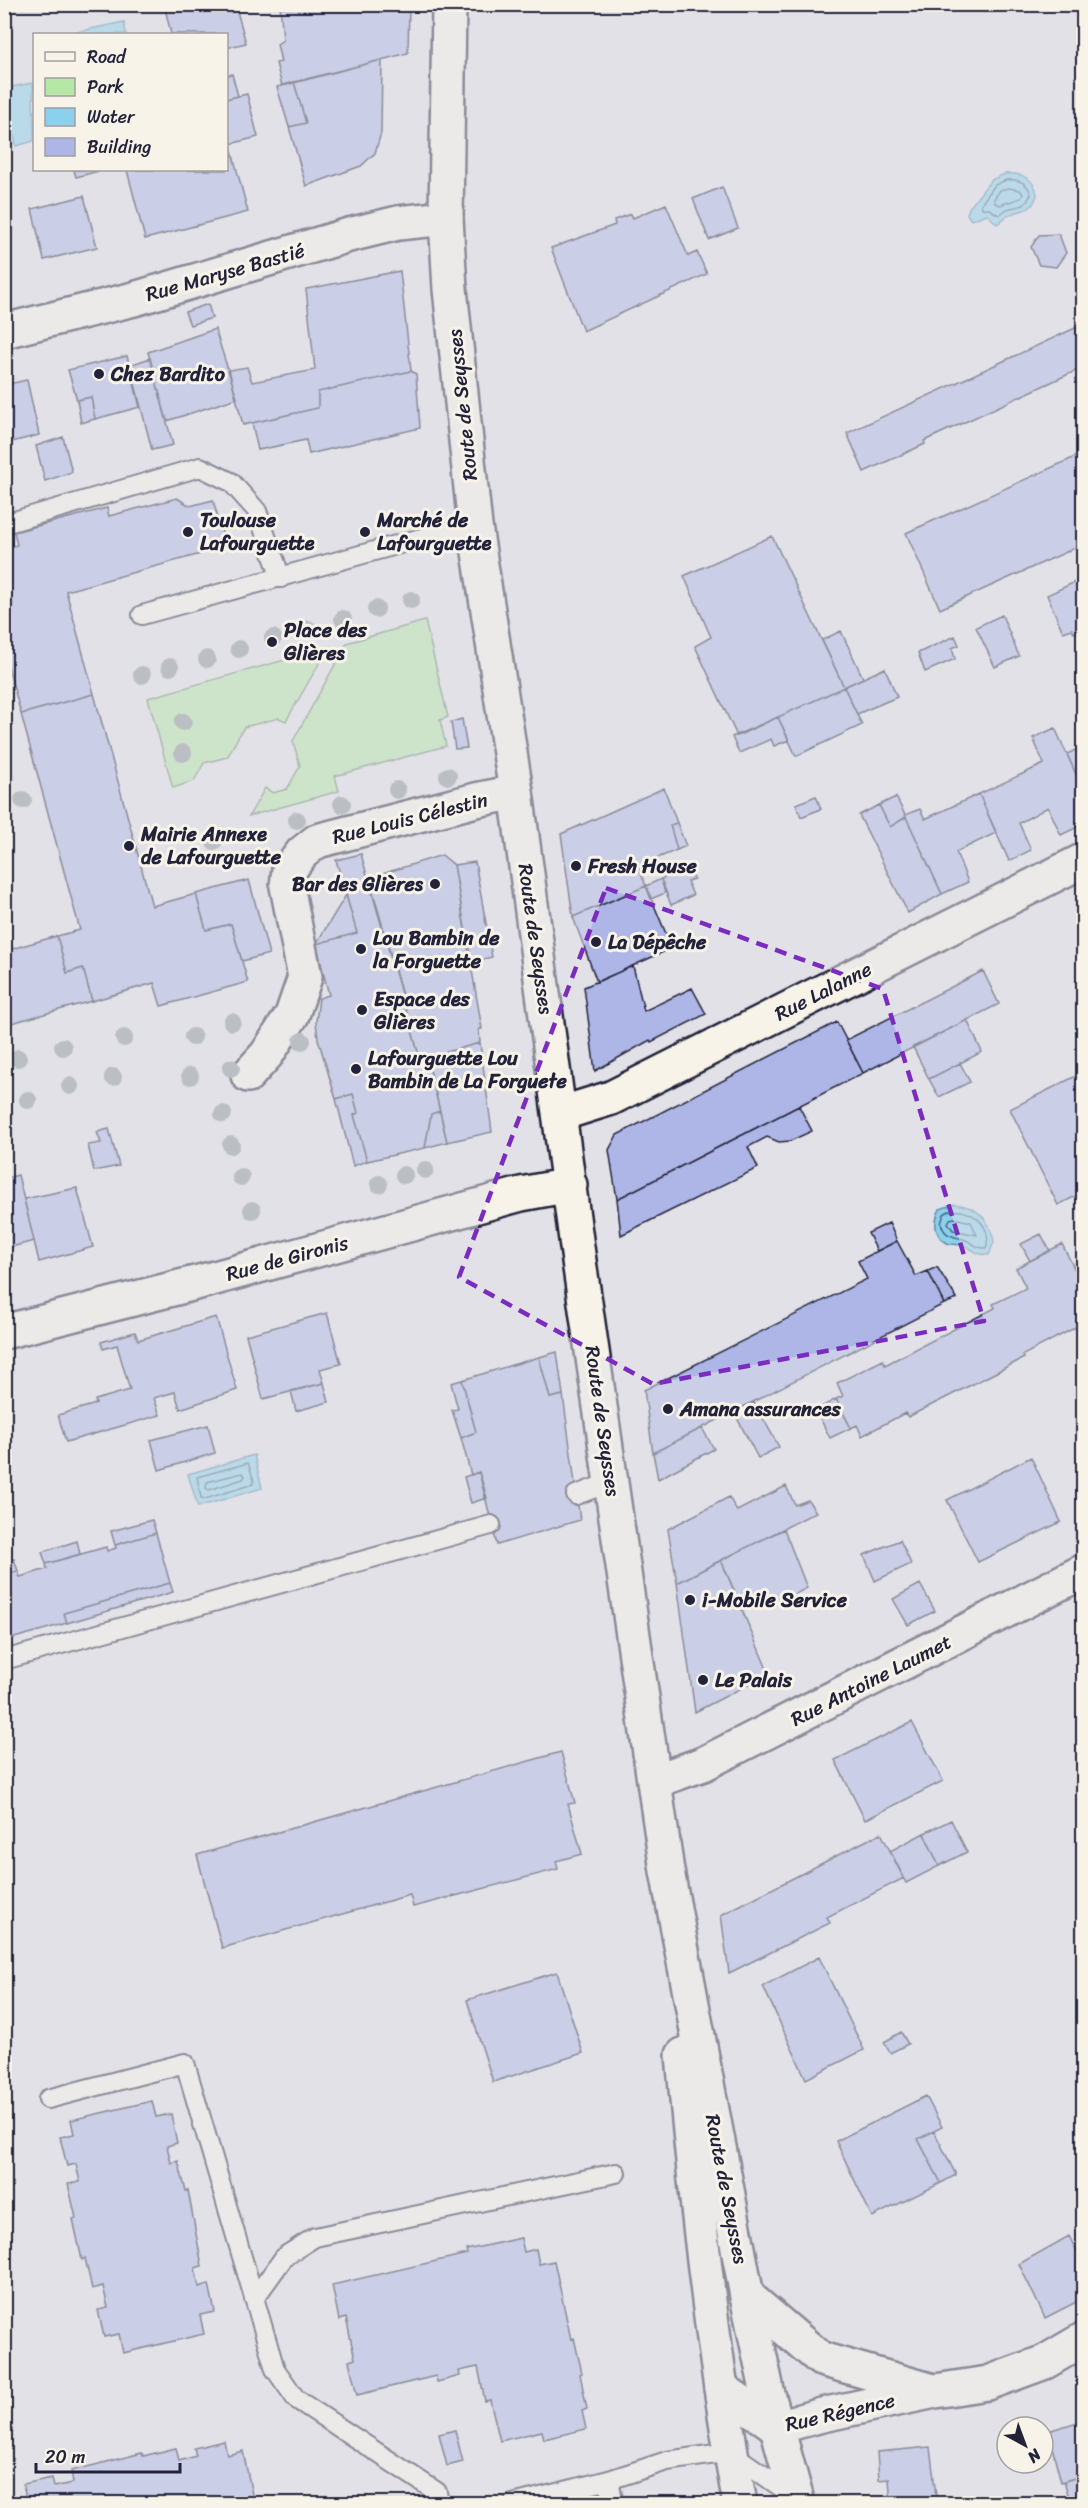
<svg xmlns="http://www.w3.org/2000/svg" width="1088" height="2508" font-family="Sriracha,sans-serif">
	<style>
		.green { fill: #b6e7a7; stroke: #6c8471; stroke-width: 1.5 }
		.water { fill: #8bd0ec; stroke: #618aa5; stroke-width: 1.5 }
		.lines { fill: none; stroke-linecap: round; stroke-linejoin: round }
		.shore { stroke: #4c6882; stroke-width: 1.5 }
		.building { fill: #adb6e6; stroke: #22223b; stroke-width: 1.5 }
		.lane-casing { stroke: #22223b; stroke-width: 22 }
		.street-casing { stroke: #22223b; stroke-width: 38 }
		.secondary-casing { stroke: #22223b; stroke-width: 38 }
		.lane { stroke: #f7f3e8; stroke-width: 18 }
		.street { stroke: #f7f3e8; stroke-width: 33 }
		.secondary { stroke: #f7f3e8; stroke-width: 33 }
		.tree { fill: #8c9397 }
		.marked { fill: none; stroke: #7b2cbf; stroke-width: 4.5; stroke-dasharray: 12 8; stroke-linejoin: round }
		.poi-dot { fill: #22223b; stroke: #f7f3e8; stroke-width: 2 }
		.labels { text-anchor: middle; stroke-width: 6; stroke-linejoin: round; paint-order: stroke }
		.street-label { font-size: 20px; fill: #22223b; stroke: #f7f3e8 }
		.poi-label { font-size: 20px; font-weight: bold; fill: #22223b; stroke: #f7f3e8; text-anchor: start }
	</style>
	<rect width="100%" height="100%" fill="#e1e1e7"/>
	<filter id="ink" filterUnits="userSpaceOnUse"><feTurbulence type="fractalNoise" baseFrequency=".0167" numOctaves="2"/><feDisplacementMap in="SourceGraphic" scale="12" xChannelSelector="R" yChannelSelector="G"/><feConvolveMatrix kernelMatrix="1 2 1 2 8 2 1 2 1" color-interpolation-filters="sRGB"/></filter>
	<g filter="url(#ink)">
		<path class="green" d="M 425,621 L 448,717 L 440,720 L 446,746 L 335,776 L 339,791 L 249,816 L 265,788 L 273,793 L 287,789 L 300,766 L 293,741 L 347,643 Z
			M 328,648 L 286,721 L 279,718 L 244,727 L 227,757 L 204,763 L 194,781 L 173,788 L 148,698 Z"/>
		<path class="water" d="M 124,22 L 126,34 L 67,34 Z
			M 33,83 L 34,141 L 16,146 L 5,88 Z
			M 1005,174 C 1021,173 1035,178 1037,195 C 1031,214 1023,208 1009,215 C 1004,217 1002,221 997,224 L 987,214 L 971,220 L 967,214 L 969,208 L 991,180 Z
			M 954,1204 C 978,1206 990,1219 994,1242 L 989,1255 C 973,1254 975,1249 962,1245 C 958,1244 952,1245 947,1243 C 933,1235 934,1221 940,1209 Z
			M 254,1455 L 262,1488 L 198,1507 L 188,1474 Z"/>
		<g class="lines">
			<path class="shore" d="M 1006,180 C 1017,179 1028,182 1031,195 L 1024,205 L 1007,209 L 999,215 L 989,209 L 982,208 L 981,204 L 995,185 Z
				M 1008,188 L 1020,190 L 1023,194 L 1021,198 L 1000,205 L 995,203 L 994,199 L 1000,190 Z
				M 949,1211 C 969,1207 994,1225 986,1248 C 976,1249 973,1242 963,1239 C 952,1236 944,1236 941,1223 L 944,1214 Z
				M 954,1218 L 971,1222 L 977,1235 L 953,1230 L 948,1223 L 950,1219 Z
				M 248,1463 L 254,1481 L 253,1484 L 205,1499 L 201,1498 L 197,1477 Z
				M 242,1473 L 245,1476 L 243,1479 L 209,1490 L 206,1488 L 207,1482 Z"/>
		</g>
		<path class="building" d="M 164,4 L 235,4 L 246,43 L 226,48 L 226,34 L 171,34 Z
			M 280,4 L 409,4 L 408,53 L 282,86 L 276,63 L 281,62 L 277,44 L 283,40 Z
			M 382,60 L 381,133 L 375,153 L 361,166 L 306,186 L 289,127 L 306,123 L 294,82 Z
			M 232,74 L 238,96 L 226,99 L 226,76 Z
			M 294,82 L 306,123 L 289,127 L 277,87 Z
			M 247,94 L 258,137 L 230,144 L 226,129 L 226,99 Z
			M 230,144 L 248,212 L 145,239 L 127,170 L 226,170 L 226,145 Z
			M 74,170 L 102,170 L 76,177 Z
			M 722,187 L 738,228 L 709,240 L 693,199 Z
			M 84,196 L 97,247 L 44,260 L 32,209 Z
			M 666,204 L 688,256 L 697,252 L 707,274 L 583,331 L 551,248 L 615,225 L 614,220 L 631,214 L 633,218 Z
			M 1059,234 L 1066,253 L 1056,267 L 1039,265 L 1031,247 L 1039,235 Z
			M 400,271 L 411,371 L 318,392 L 318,408 L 243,425 L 229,370 L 247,367 L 252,382 L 315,370 L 306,289 Z
			M 208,304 L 212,318 L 190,325 L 185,312 Z
			M 1084,324 L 1084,367 L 924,441 L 925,444 L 864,472 L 847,433 Z
			M 215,329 L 237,398 L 167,421 L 148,352 Z
			M 127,356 L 140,407 L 95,419 L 91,397 L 77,400 L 68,370 Z
			M 150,358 L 173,445 L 152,450 L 130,365 Z
			M 411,371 L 416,374 L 420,428 L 309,454 L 306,440 L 258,450 L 252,423 L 318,408 L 318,392 Z
			M 27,380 L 39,435 L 4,444 L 4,385 Z
			M 91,397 L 95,419 L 81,423 L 77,400 Z
			M 63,437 L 72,472 L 45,481 L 36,446 Z
			M 1084,453 L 1084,544 L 940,609 L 906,533 Z
			M 177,498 L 190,506 L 213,500 L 226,547 L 66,591 L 94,694 L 21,714 L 4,652 L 4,548 L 17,545 L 14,532 L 107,508 L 109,516 Z
			M 772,536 L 844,687 L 737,736 L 695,646 L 711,637 L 684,576 Z
			M 1077,581 L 1084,594 L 1084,629 L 1074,633 L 1072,629 L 1063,632 L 1047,595 Z
			M 1002,615 L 1019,656 L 995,667 L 976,627 Z
			M 841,631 L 863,678 L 844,687 L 822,640 Z
			M 955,636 L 959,645 L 952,648 L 955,659 L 925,672 L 918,653 Z
			M 885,668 L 897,697 L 857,714 L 844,687 Z
			M 844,687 L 862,725 L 796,756 L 778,717 Z
			M 94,694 L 152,906 L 196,894 L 206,930 L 231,924 L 248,982 L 161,1006 L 154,983 L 92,1001 L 83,968 L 67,973 L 57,936 L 80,930 L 21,714 Z
			M 778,717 L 789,740 L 774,746 L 771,739 L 739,753 L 732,737 Z
			M 462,719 L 467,748 L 455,749 L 451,722 Z
			M 1055,728 L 1084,792 L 1084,824 L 1061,835 L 1048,807 L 1019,823 L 1031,850 L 1009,861 L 979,794 L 1044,764 L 1033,738 Z
			M 1084,746 L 1084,792 L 1067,754 Z
			M 664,788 L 677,823 L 670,825 L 677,850 L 638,866 L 646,886 L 573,917 L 561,834 Z
			M 979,794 L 996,833 L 956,852 L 968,882 L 942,894 L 905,815 L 920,809 L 925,819 Z
			M 816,796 L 821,809 L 801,817 L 796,804 Z
			M 896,797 L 906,817 L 890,827 L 879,805 Z
			M 879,805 L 890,827 L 906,817 L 942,894 L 908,913 L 859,815 Z
			M 677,823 L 686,846 L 677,850 L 670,825 Z
			M 361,854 L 420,1059 L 427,1057 L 440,1111 L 431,1114 L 425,1148 L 367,1161 L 354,1115 L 358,1113 L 353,1094 L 336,1099 L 318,1039 L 316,1022 L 319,998 L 329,995 L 316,944 L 357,933 L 336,860 Z
			M 442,855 L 454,865 L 482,1029 L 479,1029 L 480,1043 L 420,1059 L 369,878 Z
			M 475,862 L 492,957 L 471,962 L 454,865 Z
			M 689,867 L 694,879 L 687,881 L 693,895 L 671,905 L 661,879 Z
			M 661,879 L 665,893 L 651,899 L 646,886 Z
			M 249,880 L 269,954 L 242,961 L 231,924 L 206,930 L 196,894 Z
			M 646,886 L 672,948 L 597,982 L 573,917 Z
			M 346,895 L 357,933 L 316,944 Z
			M 57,936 L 67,973 L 83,968 L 92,1001 L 4,1025 L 4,951 Z
			M 633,966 L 644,1011 L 692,988 L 706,1014 L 651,1042 L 650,1040 L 595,1071 L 584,987 Z
			M 983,971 L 999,1004 L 863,1073 L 846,1040 Z
			M 967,1020 L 982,1052 L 929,1079 L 913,1047 Z
			M 837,1022 L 863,1073 L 617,1199 L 609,1150 L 617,1135 Z
			M 480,1043 L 492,1132 L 447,1142 L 427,1057 Z
			M 960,1063 L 970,1082 L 939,1097 L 929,1079 Z
			M 1084,1072 L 1084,1192 L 1058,1205 L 1010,1109 Z
			M 353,1094 L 358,1113 L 354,1115 L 367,1161 L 353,1166 L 336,1099 Z
			M 799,1106 L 812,1131 L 790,1141 L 779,1142 L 767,1137 L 748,1147 L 758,1168 L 621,1235 L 617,1199 Z
			M 440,1111 L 447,1142 L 425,1148 L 431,1114 Z
			M 109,1129 L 119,1166 L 94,1171 L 88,1145 L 101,1143 L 97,1132 Z
			M 18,1175 L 34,1241 L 4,1249 L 4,1179 Z
			M 77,1188 L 93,1247 L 39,1262 L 24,1199 Z
			M 889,1223 L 897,1241 L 877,1251 L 868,1233 Z
			M 1041,1234 L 1050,1251 L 1030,1261 L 1021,1244 Z
			M 897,1241 L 916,1276 L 928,1271 L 944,1304 L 653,1453 L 644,1390 L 867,1279 L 858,1261 Z
			M 1062,1244 L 1084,1288 L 1084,1323 L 1023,1355 L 1024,1358 L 908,1417 L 905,1413 L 862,1436 L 857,1425 L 851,1428 L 836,1399 L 843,1396 L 837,1383 L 883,1360 L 885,1365 L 995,1308 L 993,1304 L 1026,1288 L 1016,1268 Z
			M 937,1267 L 957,1299 L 944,1304 L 928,1271 Z
			M 327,1313 L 341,1364 L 320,1369 L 324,1383 L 263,1399 L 246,1335 Z
			M 216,1317 L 237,1390 L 180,1409 L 175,1392 L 154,1398 L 160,1415 L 66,1442 L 58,1415 L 96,1404 L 95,1400 L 130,1390 L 117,1345 L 103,1349 L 101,1342 L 135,1332 L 138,1340 Z
			M 557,1352 L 563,1395 L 550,1398 L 539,1357 Z
			M 539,1357 L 550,1398 L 563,1395 L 580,1520 L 497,1545 L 479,1472 L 471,1475 L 461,1438 L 476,1432 L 462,1380 Z
			M 462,1380 L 476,1432 L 461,1438 L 452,1410 L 458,1409 L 451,1383 Z
			M 324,1383 L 329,1402 L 296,1411 L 291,1391 Z
			M 836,1399 L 851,1428 L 830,1438 L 816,1410 Z
			M 754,1402 L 779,1447 L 758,1458 L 734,1412 Z
			M 208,1425 L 215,1453 L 159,1470 L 151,1440 Z
			M 702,1428 L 714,1449 L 658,1479 L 653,1453 Z
			M 1031,1457 L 1061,1522 L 978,1562 L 947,1500 Z
			M 479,1472 L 487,1498 L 471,1503 L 464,1477 Z
			M 786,1486 L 795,1505 L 808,1500 L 816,1512 L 677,1583 L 668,1529 L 729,1497 L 737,1511 Z
			M 152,1520 L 156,1533 L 115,1545 L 111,1531 Z
			M 784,1529 L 807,1588 L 771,1607 L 769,1599 L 743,1611 L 721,1560 Z
			M 156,1533 L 170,1583 L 64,1613 L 67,1623 L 4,1641 L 4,1575 L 18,1571 L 20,1577 L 47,1569 L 46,1564 L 106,1547 L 107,1551 L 116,1548 L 115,1545 Z
			M 900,1540 L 911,1564 L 875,1581 L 864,1555 Z
			M 77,1541 L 80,1554 L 46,1564 L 42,1552 Z
			M 14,1559 L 18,1571 L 4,1575 L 4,1562 Z
			M 721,1560 L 769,1674 L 695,1712 L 677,1583 Z
			M 170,1583 L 173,1592 L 67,1623 L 64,1613 Z
			M 920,1584 L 935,1611 L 908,1625 L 893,1599 Z
			M 912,1722 L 943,1781 L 865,1820 L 835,1760 Z
			M 561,1752 L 575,1803 L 568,1804 L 582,1854 L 556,1861 L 558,1869 L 413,1907 L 410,1895 L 222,1948 L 197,1855 Z
			M 951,1820 L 967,1852 L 939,1866 L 924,1833 Z
			M 881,1833 L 904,1878 L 827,1917 L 830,1923 L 729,1973 L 721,1915 Z
			M 924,1833 L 939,1866 L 906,1883 L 890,1851 Z
			M 819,1957 L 864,2050 L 806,2079 L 763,1986 Z
			M 557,1972 L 583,2053 L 493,2082 L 467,2000 Z
			M 901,2032 L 908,2044 L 890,2053 L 884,2042 Z
			M 926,2096 L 942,2127 L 918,2139 L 941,2183 L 872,2217 L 836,2141 Z
			M 152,2101 L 156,2117 L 171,2114 L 177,2143 L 167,2146 L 171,2163 L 178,2161 L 186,2191 L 188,2190 L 202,2266 L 195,2268 L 199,2287 L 209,2284 L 215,2312 L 200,2315 L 204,2334 L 123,2353 L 119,2334 L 104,2337 L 98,2310 L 108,2308 L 103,2286 L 92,2289 L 85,2258 L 82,2260 L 73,2219 L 76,2218 L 68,2184 L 80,2182 L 76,2164 L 67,2166 L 60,2137 L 74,2134 L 71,2120 Z
			M 934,2131 L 956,2175 L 941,2183 L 918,2139 Z
			M 1069,2236 L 1084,2266 L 1084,2298 L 1045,2318 L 1019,2264 Z
			M 521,2238 L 524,2252 L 536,2249 L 539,2264 L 554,2261 L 571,2339 L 574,2338 L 582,2373 L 580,2374 L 587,2409 L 582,2411 L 586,2429 L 544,2439 L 542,2431 L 500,2441 L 490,2400 L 485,2401 L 478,2367 L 459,2371 L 460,2376 L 437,2382 L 436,2376 L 357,2395 L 349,2361 L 355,2359 L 346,2318 L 339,2320 L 332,2285 L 467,2254 L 466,2250 Z
			M 1084,2420 L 1084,2482 L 1082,2476 L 1061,2482 L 1048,2431 Z
			M 455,2430 L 463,2462 L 447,2466 L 439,2434 Z
			M 224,2441 L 227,2455 L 243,2451 L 254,2504 L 9,2504 L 26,2499 L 23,2484 L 52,2478 L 54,2487 L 73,2483 L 71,2471 L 142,2453 L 143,2456 L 176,2448 L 179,2461 L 196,2456 L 194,2448 Z
			M 930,2447 L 937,2504 L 891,2504 L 889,2479 L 879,2480 L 877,2452 Z
			M 1082,2476 L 1084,2504 L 1071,2504 L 1064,2481 Z"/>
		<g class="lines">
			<g class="lane-casing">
				<path id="lane" d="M 4,524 L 200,467 L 231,482 L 257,511 L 281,578
					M 142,615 L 436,534 L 475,526
					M 576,1495 L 611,1482
					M 4,1660 L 491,1525
					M 48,2099 L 185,2063 L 275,2369 L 296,2399 L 437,2492 L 439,2504
					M 254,2299 L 285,2256 L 315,2237 L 616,2173
					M 609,2480 L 614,2504
					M 513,2504 L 609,2480 L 667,2461 L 730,2452 L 795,2497"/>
			</g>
			<g class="street-casing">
				<path id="street" d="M 4,331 L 134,299 L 349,235 L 398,223 L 446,218
					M 248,1075 L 267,1054 L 292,1015 L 305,977 L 287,886 L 289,870 L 302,853 L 317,841 L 476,800 L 516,792
					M 560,1114 L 611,1098 L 1084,860
					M 655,1781 L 703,1764 L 1084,1571
					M 747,2296 L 821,2359 L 930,2390
					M 721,2388 L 777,2427 L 822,2415 L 935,2391 L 988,2383 L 1045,2362 L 1084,2339"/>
			</g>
			<g class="secondary-casing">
				<path id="secondary" d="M 449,4 L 446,218 L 450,289 L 475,526 L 516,792 L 577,1247 L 667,1871 L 747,2296 L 767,2390 L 798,2504
					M 4,1332 L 215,1278 L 521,1194 L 570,1185
					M 683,2055 C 696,2205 713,2355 740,2504"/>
			</g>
			<use href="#lane" class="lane"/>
			<use href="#street" class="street"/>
			<use href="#secondary" class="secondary"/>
		</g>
		<g class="tree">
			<circle cx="411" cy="600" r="9"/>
			<circle cx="376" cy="609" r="9"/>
			<circle cx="343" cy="619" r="9"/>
			<circle cx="308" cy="629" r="9"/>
			<circle cx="273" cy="638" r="9"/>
			<circle cx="239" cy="649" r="9"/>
			<circle cx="207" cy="659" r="9"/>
			<circle cx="170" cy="667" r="9"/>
			<circle cx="142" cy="675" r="9"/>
			<circle cx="183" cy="722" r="9"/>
			<circle cx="183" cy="753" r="9"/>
			<circle cx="448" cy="776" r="9"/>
			<circle cx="397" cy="790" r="9"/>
			<circle cx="23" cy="800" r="9"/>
			<circle cx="342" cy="804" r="9"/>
			<circle cx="297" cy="820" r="9"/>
			<circle cx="214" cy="841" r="9"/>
			<circle cx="232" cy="1022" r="9"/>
			<circle cx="193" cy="1037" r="9"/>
			<circle cx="124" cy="1038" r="9"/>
			<circle cx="302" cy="1041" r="9"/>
			<circle cx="63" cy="1047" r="9"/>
			<circle cx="18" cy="1058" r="9"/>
			<circle cx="231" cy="1068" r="9"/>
			<circle cx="190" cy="1076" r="9"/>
			<circle cx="113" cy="1077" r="9"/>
			<circle cx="70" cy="1086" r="9"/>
			<circle cx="28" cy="1100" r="9"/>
			<circle cx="223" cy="1114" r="9"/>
			<circle cx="231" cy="1145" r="9"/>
			<circle cx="425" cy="1170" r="9"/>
			<circle cx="404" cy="1175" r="9"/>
			<circle cx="241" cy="1177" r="9"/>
			<circle cx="379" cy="1184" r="9"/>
			<circle cx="252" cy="1210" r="9"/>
		</g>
	</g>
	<path d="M0 0H1088V2508H0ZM 606,888 L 883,989 L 984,1321 L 653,1384 L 459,1277 Z" fill="#e1e1e7" fill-opacity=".55" fill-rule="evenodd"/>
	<path class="marked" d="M 606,888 L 883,989 L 984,1321 L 653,1384 L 459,1277 Z"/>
	<g class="poi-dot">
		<circle cx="99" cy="374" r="6"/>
		<circle cx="188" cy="532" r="6"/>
		<circle cx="365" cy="532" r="6"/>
		<circle cx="272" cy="642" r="6"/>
		<circle cx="129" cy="846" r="6"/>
		<circle cx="576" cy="866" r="6"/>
		<circle cx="435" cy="884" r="6"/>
		<circle cx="596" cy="942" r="6"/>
		<circle cx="361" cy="949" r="6"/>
		<circle cx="362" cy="1010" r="6"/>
		<circle cx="356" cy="1069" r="6"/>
		<circle cx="668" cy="1409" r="6"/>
		<circle cx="690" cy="1600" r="6"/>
		<circle cx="703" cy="1680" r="6"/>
	</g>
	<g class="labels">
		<g class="street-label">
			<text transform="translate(225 272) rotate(-16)" y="7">Rue Maryse Bastié</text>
			<text transform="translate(462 405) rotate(-96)" y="7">Route de Seysses</text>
			<text transform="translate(410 818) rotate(-14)" y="7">Rue Louis Célestin</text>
			<text transform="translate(536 939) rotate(82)" y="7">Route de Seysses</text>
			<text transform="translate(823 991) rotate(-27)" y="7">Rue Lalanne</text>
			<text transform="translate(287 1258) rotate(-15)" y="7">Rue de Gironis</text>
			<text transform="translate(603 1421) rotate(82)" y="7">Route de Seysses</text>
			<text transform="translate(871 1680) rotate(-27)" y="7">Rue Antoine Laumet</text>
			<text transform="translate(727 2189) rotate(79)" y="7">Route de Seysses</text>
			<text transform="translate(840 2412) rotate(-13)" y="7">Rue Régence</text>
		</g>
		<g class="poi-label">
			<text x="111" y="381">Chez Bardito</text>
			<text x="200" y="527">Toulouse<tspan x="200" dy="23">Lafourguette</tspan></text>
			<text x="377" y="527">Marché de<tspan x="377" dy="23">Lafourguette</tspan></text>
			<text x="284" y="637">Place des<tspan x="284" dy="23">Glières</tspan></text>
			<text x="141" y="841">Mairie Annexe<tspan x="141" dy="23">de Lafourguette</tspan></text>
			<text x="588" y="873">Fresh House</text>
			<text x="423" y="891" text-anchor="end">Bar des Glières</text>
			<text x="373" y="945">Lou Bambin de<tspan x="373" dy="23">la Forguette</tspan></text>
			<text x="608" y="949">La Dépêche</text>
			<text x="374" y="1006">Espace des<tspan x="374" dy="23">Glières</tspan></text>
			<text x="368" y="1065">Lafourguette Lou<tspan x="368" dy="23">Bambin de La Forguete</tspan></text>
			<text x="680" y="1416">Amana assurances</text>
			<text x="702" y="1607">i-Mobile Service</text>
			<text x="715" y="1687">Le Palais</text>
		</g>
	</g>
	<rect width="1088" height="2508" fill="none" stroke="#f7f3e8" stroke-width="24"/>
	<rect x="12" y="12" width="1064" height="2484" fill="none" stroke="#22223b" stroke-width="2" filter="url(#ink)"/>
	<rect x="33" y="33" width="195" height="138" fill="#f7f3e8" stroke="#a29fa3" stroke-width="1.5"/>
	<rect x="45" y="52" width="30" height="9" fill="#f7f3e8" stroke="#a29fa3" stroke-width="1.5"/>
	<text x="87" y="63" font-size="18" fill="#22223b">Road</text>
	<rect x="45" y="78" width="30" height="18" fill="#b6e7a7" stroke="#a29fa3" stroke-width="1.5"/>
	<text x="87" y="93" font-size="18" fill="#22223b">Park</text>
	<rect x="45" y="108" width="30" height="18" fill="#8bd0ec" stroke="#a29fa3" stroke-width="1.5"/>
	<text x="87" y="123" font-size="18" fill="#22223b">Water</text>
	<rect x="45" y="138" width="30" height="18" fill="#adb6e6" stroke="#a29fa3" stroke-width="1.5"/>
	<text x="87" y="153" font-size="18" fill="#22223b">Building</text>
	<g transform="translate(1025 2445) rotate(139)"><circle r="28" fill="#f7f3e8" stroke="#a29fa3" stroke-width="1.5"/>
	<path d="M0-4.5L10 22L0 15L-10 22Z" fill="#22223b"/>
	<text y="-9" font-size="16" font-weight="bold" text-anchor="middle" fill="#22223b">N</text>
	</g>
	<path d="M36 2463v9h144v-9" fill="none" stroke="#22223b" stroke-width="3"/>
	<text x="45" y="2463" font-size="18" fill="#22223b" stroke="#f7f3e8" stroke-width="4.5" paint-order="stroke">20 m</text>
</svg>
